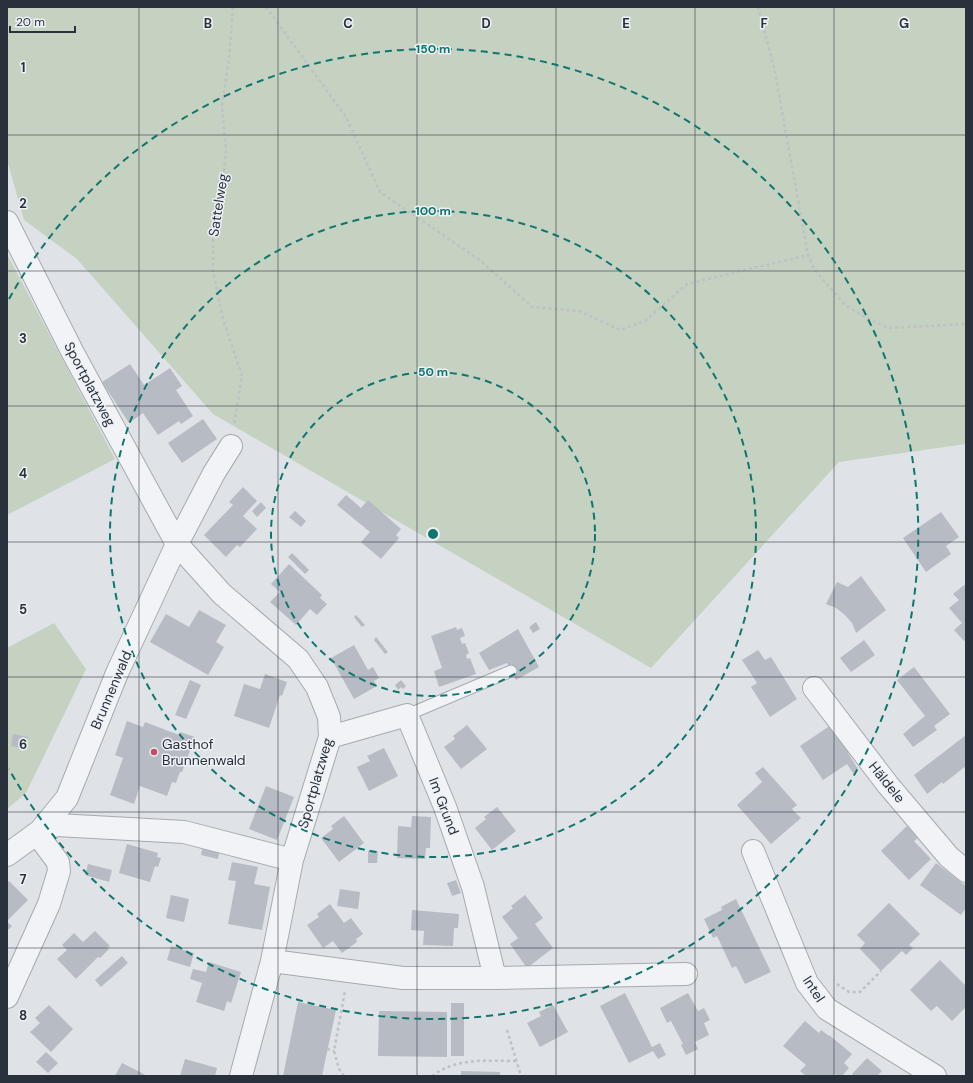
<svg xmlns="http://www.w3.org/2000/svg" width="973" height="1083" font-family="'DM Sans',sans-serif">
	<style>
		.green { fill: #c5d1c1 }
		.building { fill: #b7bcc4 }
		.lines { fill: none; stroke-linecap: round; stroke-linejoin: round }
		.service-casing { stroke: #a5aab1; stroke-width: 13 }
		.minor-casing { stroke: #a5aab1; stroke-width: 24 }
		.path { stroke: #bec1c6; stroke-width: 2.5; stroke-dasharray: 3 3; stroke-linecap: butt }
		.service { stroke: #f2f3f6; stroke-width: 11 }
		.minor { stroke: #f2f3f6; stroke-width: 22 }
		.grid { fill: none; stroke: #29313d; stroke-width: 1; stroke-opacity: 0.55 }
		.ring { fill: none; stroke: #0f766e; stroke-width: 2; stroke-dasharray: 7 5 }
		.poi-dot { fill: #c54c62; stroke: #eef1f5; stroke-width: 1.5 }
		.labels { text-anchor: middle; stroke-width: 3; stroke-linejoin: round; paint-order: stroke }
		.street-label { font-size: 14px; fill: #29313d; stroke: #eef1f5 }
		.poi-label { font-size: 14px; fill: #29313d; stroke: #eef1f5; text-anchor: start }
		.grid-label { font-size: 13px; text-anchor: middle; font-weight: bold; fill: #29313d; stroke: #eef1f5; stroke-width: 3; stroke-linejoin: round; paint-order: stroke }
		.centre { fill: #0f766e; stroke: #eef1f5; stroke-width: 2 }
		.ring-label { font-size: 12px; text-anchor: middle; font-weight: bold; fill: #0f766e; stroke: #eef1f5; stroke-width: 3; stroke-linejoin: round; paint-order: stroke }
	</style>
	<rect width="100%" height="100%" fill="#dfe3e7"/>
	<path class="green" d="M 7,7 L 966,7 L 966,444 L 839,462 L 651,668 L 213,414 L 77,259 L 24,220 L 7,160 Z
		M 7,254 L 115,459 L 7,515 Z
		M 54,623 L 86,669 L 26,793 L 7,809 L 7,648 Z"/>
	<path class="building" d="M 130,364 L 144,385 L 170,368 L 182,386 L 176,390 L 193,416 L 181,424 L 179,421 L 158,435 L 143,413 L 129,423 L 102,382 Z
		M 203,419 L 217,439 L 182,463 L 168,443 Z
		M 243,487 L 257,501 L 243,516 L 257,529 L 240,547 L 237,545 L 226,557 L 204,535 L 233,505 L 229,502 Z
		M 346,495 L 361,508 L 368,500 L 401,529 L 396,535 L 399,538 L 381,559 L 361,542 L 370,532 L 337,505 Z
		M 261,502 L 266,508 L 257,517 L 252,511 Z
		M 295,511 L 306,521 L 301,527 L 289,517 Z
		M 941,512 L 959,537 L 946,546 L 951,554 L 926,572 L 903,538 Z
		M 292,553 L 309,570 L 305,574 L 288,557 Z
		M 289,564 L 322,595 L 320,598 L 327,604 L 317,615 L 310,609 L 296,625 L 270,602 L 280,592 L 271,584 Z
		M 861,576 L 886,610 L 856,633 L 852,623 L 845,615 L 836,608 L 826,604 L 837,582 L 848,587 Z
		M 964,585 L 966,587 L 966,639 L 964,641 L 954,630 L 962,623 L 949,608 L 959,600 L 953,594 Z
		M 199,610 L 226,625 L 216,642 L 224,647 L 208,675 L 150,642 L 166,614 L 189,627 Z
		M 356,615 L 365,625 L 362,627 L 354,617 Z
		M 536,622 L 540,629 L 533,633 L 529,627 Z
		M 456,627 L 457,630 L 462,628 L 465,636 L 460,638 L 462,644 L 465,643 L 469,653 L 466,655 L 467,659 L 470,658 L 476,674 L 439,687 L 434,671 L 442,668 L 431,636 Z
		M 518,629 L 539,667 L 516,680 L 507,663 L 489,670 L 479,653 Z
		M 376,637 L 388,652 L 385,654 L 374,640 Z
		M 864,640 L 875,655 L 851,672 L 840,658 Z
		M 354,645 L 368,670 L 373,667 L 379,678 L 374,681 L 377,686 L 354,699 L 331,658 Z
		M 758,650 L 765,660 L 771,657 L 797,699 L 770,717 L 751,687 L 757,683 L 742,660 Z
		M 914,667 L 950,714 L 934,726 L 937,730 L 913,747 L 903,734 L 925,716 L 897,680 Z
		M 265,674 L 287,682 L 282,696 L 280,695 L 269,728 L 234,716 L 244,684 L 260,689 Z
		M 190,680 L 201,685 L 186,719 L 175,715 Z
		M 401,680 L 406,686 L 403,689 L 401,687 L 398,690 L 395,685 Z
		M 127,721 L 143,727 L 145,722 L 179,735 L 180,732 L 195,737 L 182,772 L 180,772 L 176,783 L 172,782 L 167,796 L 140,786 L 134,804 L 110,795 L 123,758 L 115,755 Z
		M 467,725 L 487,749 L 461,769 L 444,747 L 455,739 L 453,736 Z
		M 831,725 L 849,752 L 848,753 L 858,769 L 853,773 L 847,764 L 823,780 L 800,746 Z
		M 13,734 L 28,737 L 26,749 L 11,746 Z
		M 966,735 L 966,766 L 943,784 L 942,782 L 927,794 L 914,775 Z
		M 384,748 L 398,776 L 369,791 L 357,767 L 370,761 L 367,756 Z
		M 763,767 L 797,805 L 792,809 L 801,818 L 771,844 L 737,805 L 762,782 L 755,773 Z
		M 266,786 L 294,797 L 277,840 L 249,829 Z
		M 497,807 L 516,831 L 492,850 L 475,828 L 486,819 L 484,817 Z
		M 344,816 L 364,843 L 339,862 L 321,838 L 333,829 L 331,826 Z
		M 412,816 L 431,817 L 430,848 L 426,848 L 425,859 L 397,858 L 398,826 L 411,827 Z
		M 907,826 L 918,838 L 914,841 L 931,859 L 909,880 L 881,851 Z
		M 127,844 L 158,853 L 157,857 L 161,858 L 158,867 L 155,866 L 150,882 L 119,873 Z
		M 203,846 L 220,849 L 218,859 L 201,855 Z
		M 368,851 L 378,851 L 377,863 L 368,863 Z
		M 232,862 L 258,867 L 254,884 L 270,887 L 262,930 L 228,924 L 236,881 L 228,880 Z
		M 936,863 L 966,886 L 966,908 L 961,915 L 920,885 Z
		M 88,864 L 112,870 L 109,882 L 85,875 Z
		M 456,880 L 461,893 L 452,896 L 447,883 Z
		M 9,881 L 28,900 L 7,921 L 7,883 Z
		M 340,889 L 360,892 L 358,909 L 337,906 Z
		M 171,895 L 189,899 L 184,922 L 166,918 Z
		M 525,895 L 543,918 L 535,924 L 553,948 L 527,968 L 510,944 L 518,938 L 502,917 L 513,908 L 511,906 Z
		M 736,899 L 771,972 L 745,984 L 736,966 L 732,968 L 717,936 L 713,938 L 704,919 L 722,910 L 721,907 Z
		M 889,903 L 920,934 L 909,945 L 913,948 L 906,955 L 902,951 L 881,971 L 860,949 L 865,943 L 857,935 Z
		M 330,904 L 344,923 L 351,918 L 363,934 L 356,939 L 357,942 L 342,953 L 333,941 L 323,948 L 307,925 L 319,917 L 317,914 Z
		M 412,910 L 459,914 L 458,928 L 454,928 L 453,946 L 423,945 L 424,931 L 411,930 Z
		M 7,922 L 12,926 L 7,931 Z
		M 95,931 L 110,946 L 107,948 L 109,949 L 100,958 L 98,957 L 76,979 L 57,959 L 67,950 L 62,945 L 74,933 L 83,942 Z
		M 171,946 L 194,953 L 190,967 L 167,960 Z
		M 122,956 L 128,963 L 101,987 L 95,980 Z
		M 940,960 L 966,986 L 966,1007 L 952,1021 L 937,1006 L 931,1011 L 910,990 Z
		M 209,962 L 241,972 L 231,1003 L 227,1001 L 224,1011 L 196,1002 L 202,983 L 190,979 L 193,969 L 206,972 Z
		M 625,993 L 652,1047 L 660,1043 L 666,1055 L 658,1059 L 653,1051 L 629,1063 L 600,1006 Z
		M 688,993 L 698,1011 L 704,1008 L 710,1020 L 704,1023 L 709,1035 L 695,1042 L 698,1049 L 686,1055 L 681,1045 L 683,1044 L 671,1021 L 667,1023 L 660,1008 Z
		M 298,1002 L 336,1010 L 322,1076 L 283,1076 Z
		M 451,1003 L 464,1003 L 464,1056 L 451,1056 Z
		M 49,1005 L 73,1029 L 51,1052 L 30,1032 L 40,1023 L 35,1018 Z
		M 553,1005 L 568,1032 L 540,1047 L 527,1023 L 541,1016 L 539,1012 Z
		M 379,1011 L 447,1012 L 447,1057 L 378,1056 Z
		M 805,1021 L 819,1033 L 821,1030 L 829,1036 L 829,1035 L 852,1054 L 844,1063 L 849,1068 L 842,1076 L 838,1076 L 835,1074 L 834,1076 L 806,1076 L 800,1071 L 806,1065 L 783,1046 Z
		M 46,1052 L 58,1063 L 48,1073 L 36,1062 Z
		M 867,1058 L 882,1071 L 877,1076 L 854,1076 L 852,1074 Z
		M 185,1059 L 217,1068 L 215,1076 L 180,1076 Z
		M 122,1063 L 140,1072 L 147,1076 L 115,1076 Z
		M 461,1071 L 500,1072 L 500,1076 L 461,1076 Z"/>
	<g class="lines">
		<g class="service-casing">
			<path id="service" d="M 407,715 L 511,671"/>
		</g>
		<g class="minor-casing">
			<path id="minor" d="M 7,222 L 73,353 L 177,544 L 222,594 L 298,659 L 317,687 L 329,717 L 330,737 L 292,860 L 272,961 L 241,1076
				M 814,688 L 888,785 L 949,857 L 966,871
				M 753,851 L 807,983 L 827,1009 L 935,1076
				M 7,855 L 40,831 L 57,825 L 184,832 L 292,860
				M 272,961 L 403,978 L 495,978 L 473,887 L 445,807 L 407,715 L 330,737
				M 495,978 L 686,974
				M 7,997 L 49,904 L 59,871 L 58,862 L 43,842 L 40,831 L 67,798 L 117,673 L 177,544 L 214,473 L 231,446"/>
		</g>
		<path class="path" d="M 233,7 L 229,59 L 222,105 L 226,151 L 222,190 L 213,231 L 213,271 L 223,319 L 242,376 L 234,426
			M 266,7 L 346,117 L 380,192 L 481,261 L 532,307 L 579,311 L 620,330 L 645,321 L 687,284 L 808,255
			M 758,7 L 774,67 L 808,255 L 814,269 L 845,305 L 865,317 L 888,328 L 966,324
			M 837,984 L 849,992 L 860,992 L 881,971
			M 507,1030 L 521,1076
			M 327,1049 L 334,1051
			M 344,1076 L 339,1069 L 334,1051 L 345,991
			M 432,1076 C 458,1057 486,1061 516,1061"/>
		<use href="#service" class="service"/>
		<use href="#minor" class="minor"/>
	</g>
	<path class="grid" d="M 139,7 L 139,1076M 278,7 L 278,1076M 417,7 L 417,1076M 556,7 L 556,1076M 695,7 L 695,1076M 834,7 L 834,1076M 7,135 L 966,135M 7,271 L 966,271M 7,406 L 966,406M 7,542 L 966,542M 7,677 L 966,677M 7,812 L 966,812M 7,948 L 966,948"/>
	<g class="ring">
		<circle cx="433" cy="534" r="162"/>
		<circle cx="433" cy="534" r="323"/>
		<path d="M9 299A485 485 0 1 1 9 769"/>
	</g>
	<circle class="poi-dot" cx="154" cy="752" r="4"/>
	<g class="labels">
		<g class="street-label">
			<text transform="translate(218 205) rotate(-81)" y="5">Sattelweg</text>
			<text transform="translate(90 384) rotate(62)" y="5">Sportplatzweg</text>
			<text transform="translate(111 690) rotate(-67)" y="5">Brunnenwald</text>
			<text transform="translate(887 782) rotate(51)" y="5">Häldele</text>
			<text transform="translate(315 783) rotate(-74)" y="5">Sportplatzweg</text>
			<text transform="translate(444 806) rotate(69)" y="5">Im Grund</text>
			<text transform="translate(814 989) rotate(57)" y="5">Intel</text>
		</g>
		<g class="poi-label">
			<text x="162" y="749">Gasthof<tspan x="162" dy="16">Brunnenwald</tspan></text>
		</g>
	</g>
	<g class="grid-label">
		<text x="208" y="28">B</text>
		<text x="348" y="28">C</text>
		<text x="486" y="28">D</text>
		<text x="626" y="28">E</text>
		<text x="764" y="28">F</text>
		<text x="904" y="28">G</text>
		<text x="23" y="72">1</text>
		<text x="23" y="208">2</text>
		<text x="23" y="343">3</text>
		<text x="23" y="478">4</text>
		<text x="23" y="614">5</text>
		<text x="23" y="749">6</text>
		<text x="23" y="884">7</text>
		<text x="23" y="1020">8</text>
	</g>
	<circle cx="433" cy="534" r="6" class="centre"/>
	<g class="ring-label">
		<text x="433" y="53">150 m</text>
		<text x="433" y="215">100 m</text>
		<text x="433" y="376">50 m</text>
	</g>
	<rect width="973" height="1083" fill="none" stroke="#29313d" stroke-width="16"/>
	<path d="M10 26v6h65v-6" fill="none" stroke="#29313d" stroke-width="2"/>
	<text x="16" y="26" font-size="12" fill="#29313d" stroke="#eef1f5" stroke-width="3" paint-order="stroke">20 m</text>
</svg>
